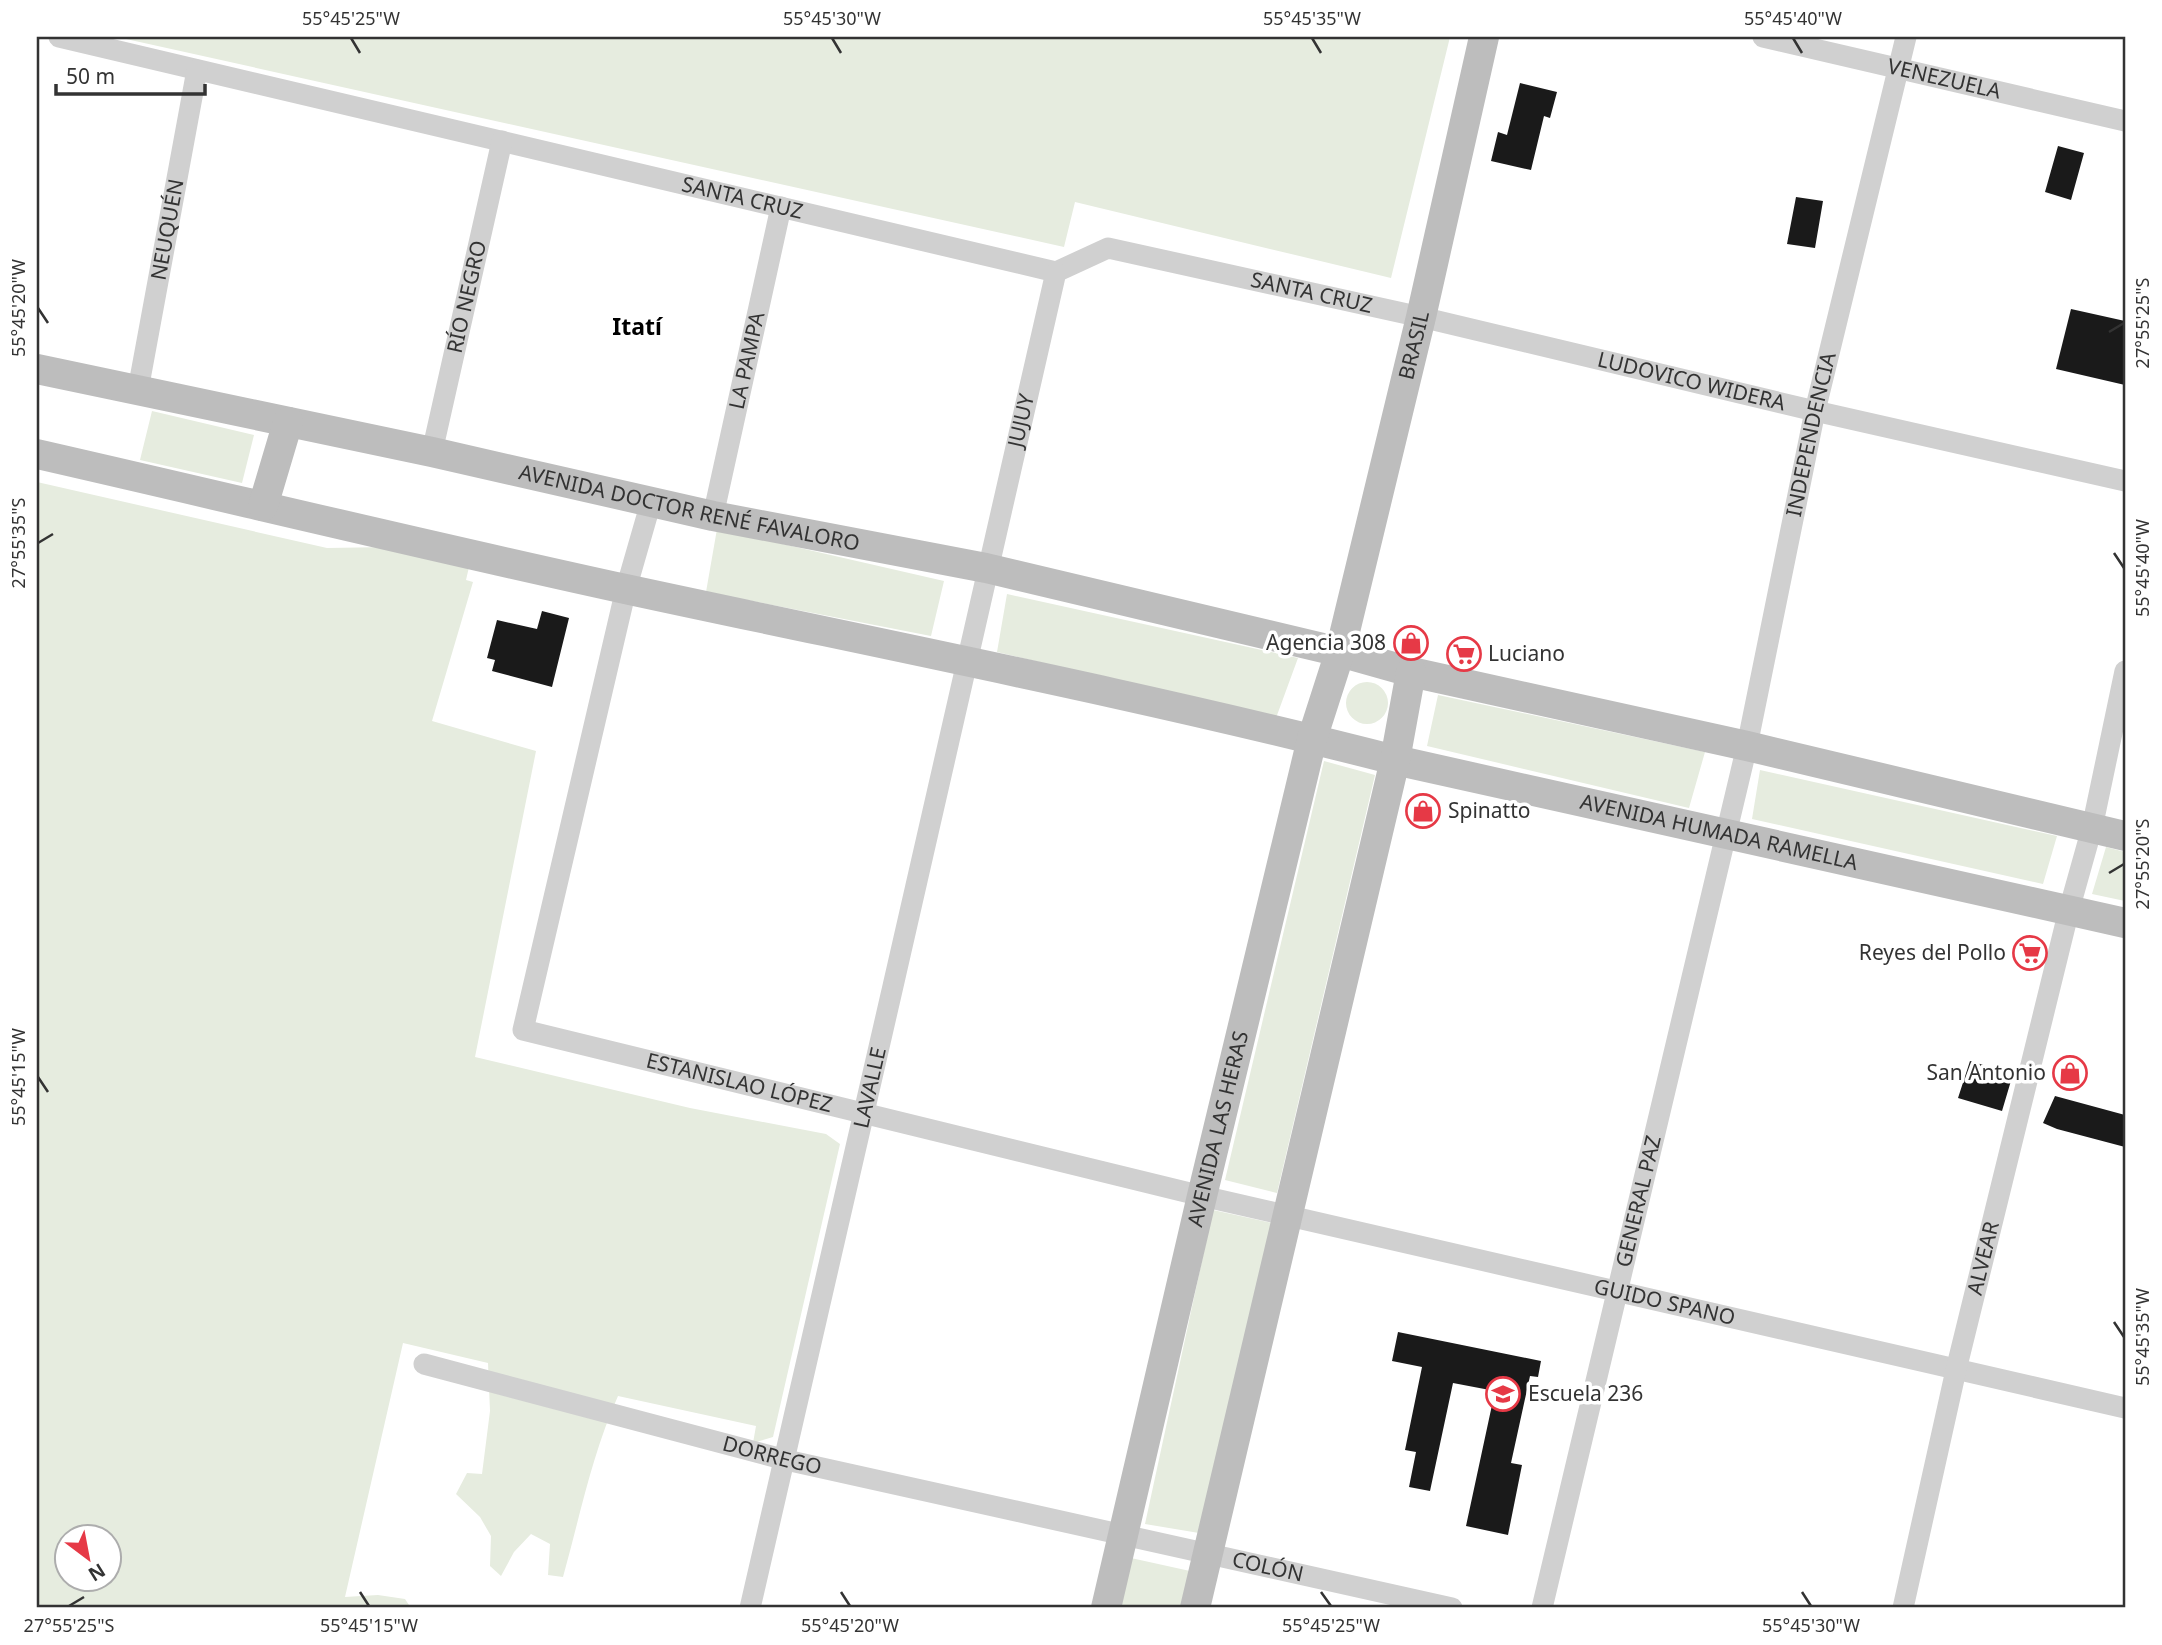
<svg xmlns="http://www.w3.org/2000/svg" width="2162" height="1645" font-family="'Noto Sans',sans-serif">
	<style>
		.green { fill: #e6ecdf; fill-rule: evenodd }
		.building { fill: #1a1a1a }
		.lines { fill: none; stroke-linecap: round; stroke-linejoin: round }
		.street { stroke: #d0d0d0; stroke-width: 21 }
		.secondary { stroke: #bdbdbd; stroke-width: 30 }
		.ticks { fill: none; stroke: #333; stroke-width: 2.5 }
		.labels { text-anchor: middle; stroke-width: 7; stroke-linejoin: round; paint-order: stroke }
		.street-label { font-size: 21px; fill: #333; stroke: #fff }
		.poi-label { font-size: 21px; fill: #333; stroke: #fff; text-anchor: end }
		.neighbourhood-label { font-size: 23px; font-weight: bold; fill: #000; stroke: #fff }
		.neatline { fill: none; stroke: #333; stroke-width: 2.5 }
		.ticks-label { font-size: 18px; text-anchor: middle; fill: #333 }
	</style>
	<rect width="100%" height="100%" fill="#fff"/>
	<path class="green" d="M 117,37 L 1450,37 L 1391,278 L 1075,202 L 1064,247 Z
		M 152,411 L 254,435 L 242,483 L 140,460 Z
		M 37,482 L 327,548 L 389,547 L 469,567 L 466,580 L 473,582 L 432,721 L 536,751 L 475,1057 L 690,1108 L 826,1134 L 840,1144 L 773,1437 L 753,1443 L 756,1426 L 618,1396 C 592,1454 580,1516 563,1577 L 548,1575 L 550,1544 L 531,1534 L 514,1552 L 501,1576 L 490,1566 L 491,1536 L 480,1517 L 456,1494 L 467,1473 L 482,1474 L 490,1411 L 488,1363 L 403,1343 L 345,1597 L 378,1595 L 405,1599 L 411,1608 L 37,1608 ZM 66,1536 L 108,1536 L 108,1578 L 66,1578 Z
		M 717,529 L 944,581 L 931,636 L 706,592 Z
		M 1007,594 L 1298,658 L 1276,718 L 997,652 Z
		M1346 703a21 21 0 1 1 42 0a21 21 0 1 1-42 0Z
		M 1438,695 L 1705,752 L 1689,808 L 1427,746 Z
		M 1324,761 L 1375,775 L 1277,1193 L 1225,1180 Z
		M 1760,770 L 2057,836 L 2043,884 L 1752,819 Z
		M 2106,847 L 2125,852 L 2125,901 L 2092,894 Z
		M 1213,1210 L 1272,1223 L 1199,1533 L 1145,1524 Z
		M 1131,1558 L 1190,1571 L 1193,1608 L 1121,1608 Z"/>
	<path class="building" d="M 1520,83 L 1557,92 L 1550,118 L 1544,116 L 1531,170 L 1491,161 L 1498,132 L 1507,135 Z
		M 2058,146 L 2084,153 L 2071,200 L 2045,192 Z
		M 1796,197 L 1823,201 L 1815,248 L 1787,244 Z
		M 2071,309 L 2125,321 L 2125,385 L 2056,369 Z
		M 542,611 L 569,618 L 552,687 L 492,671 L 495,660 L 487,658 L 497,620 L 537,629 Z
		M 1970,1061 L 2013,1074 L 2002,1111 L 1958,1098 Z
		M 2055,1096 L 2125,1115 L 2125,1147 L 2057,1129 L 2043,1123 Z
		M 1398,1332 L 1541,1361 L 1538,1377 L 1530,1376 L 1511,1463 L 1522,1465 L 1508,1535 L 1466,1526 L 1495,1391 L 1453,1383 L 1430,1491 L 1409,1487 L 1416,1452 L 1405,1450 L 1422,1367 L 1392,1361 Z"/>
	<g class="lines">
		<g class="street">
			<path id="s1" d="M 59,37 L 1056,272 L 1108,248 L 1421,317 L 1815,411 L 2125,481"/>
			<path id="s2" d="M 1763,37 L 2125,121"/>
			<path id="s3" d="M 138,390 L 197,70"/>
			<path id="s4" d="M 432,452 L 502,141"/>
			<path id="s5" d="M 651,502 L 626,589 L 523,1030 L 1202,1196 L 2125,1408"/>
			<path id="s6" d="M 713,516 L 781,207"/>
			<path id="s7" d="M 424,1364 L 786,1460 L 1452,1608"/>
			<path id="s8" d="M 750,1608 C 856,1164 951,716 1056,272"/>
			<path id="s9" d="M 1542,1608 L 1747,746 L 1815,411 L 1906,37"/>
			<path id="s10" d="M 1903,1608 L 1956,1370 L 2069,910 L 2092,828 L 2125,671"/>
		</g>
		<g class="secondary">
			<path id="s11" d="M 37,369 L 432,452 L 713,516 L 986,568 L 1340,652 L 1411,672 L 1747,746 L 2125,836"/>
			<path id="s12" d="M 37,454 C 234,499 432,547 630,590 C 885,645 1142,695 1395,760 L 2125,923"/>
			<path d="M 263,506 L 288,422"/>
			<path id="s13" d="M 1106,1608 L 1202,1196 L 1312,739 L 1340,652 L 1421,317 L 1484,37"/>
			<path d="M 1195,1608 L 1395,760 L 1411,672"/>
		</g>
	</g>
	<path class="ticks" d="M 351,38 L 360,53M 832,38 L 841,53M 1312,38 L 1321,53M 1793,38 L 1802,53M 38,308 L 48,323M 2109,332 L 2124,323M 38,543 L 53,534M 2114,553 L 2124,568M 2109,873 L 2124,864M 38,1077 L 48,1092M 2114,1322 L 2124,1337M 360,1592 L 369,1606M 841,1592 L 850,1606M 1321,1592 L 1331,1606M 1802,1592 L 1811,1606M 69,1606 L 84,1597"/>
	<defs>
		<g id="shop-ring" transform="scale(1.75)"><circle r="9.5" fill="#fff" stroke="#e63946" stroke-width="1.5"/><path d="M-5-2.5h2.3a2.7 3.5 0 0 1 5.4 0H5L5.5 6h-11ZM-1.5-2.5h3a1.5 2.3 0 0 0-3 0Z" fill="#e63946"/></g>
		<g id="supermarket-ring" transform="scale(1.75)"><circle r="9.5" fill="#fff" stroke="#e63946" stroke-width="1.5"/><path d="M-6-5.5h2.5l.6 2H6L4.5 2H-2.5L-4.4-4H-6ZM-1.5 3.2a1.3 1.3 0 1 0 .1 0ZM3 3.2a1.3 1.3 0 1 0 .1 0Z" fill="#e63946"/></g>
		<g id="school-ring" transform="scale(1.75)"><circle r="9.5" fill="#fff" stroke="#e63946" stroke-width="1.5"/><path d="M0-5L7-2L0 1L-7-2ZM-4 1L0 2.5L4 1V4Q0 6-4 4Z" fill="#e63946"/></g>
	</defs>
	<g fill-rule="evenodd">
		<use href="#shop-ring" x="1411" y="643"/>
		<use href="#supermarket-ring" x="1464" y="654"/>
		<use href="#shop-ring" x="1423" y="811"/>
		<use href="#supermarket-ring" x="2030" y="953"/>
		<use href="#shop-ring" x="2070" y="1073"/>
		<use href="#school-ring" x="1503" y="1394"/>
	</g>
	<g class="labels">
		<g class="street-label">
			<text dy="7" stroke="none"><textPath href="#s2" startOffset="186">VENEZUELA</textPath></text>
			<text dy="7" stroke="none"><textPath href="#s1" startOffset="702">SANTA CRUZ</textPath></text>
			<text dy="7" stroke="none"><textPath href="#s3" startOffset="163">NEUQUÉN</textPath></text>
			<text dy="7" stroke="none"><textPath href="#s1" startOffset="1290">SANTA CRUZ</textPath></text>
			<text dy="7" stroke="none"><textPath href="#s4" startOffset="159">RÍO NEGRO</textPath></text>
			<text dy="7" stroke="none"><textPath href="#s13" startOffset="1300">BRASIL</textPath></text>
			<text dy="7" stroke="none"><textPath href="#s6" startOffset="159">LA PAMPA</textPath></text>
			<text dy="7" stroke="none"><textPath href="#s1" startOffset="1680">LUDOVICO WIDERA</textPath></text>
			<text dy="7" stroke="none"><textPath href="#s8" startOffset="1218">JUJUY</textPath></text>
			<text dy="7" stroke="none"><textPath href="#s9" startOffset="1204">INDEPENDENCIA</textPath></text>
			<text dy="7" stroke="none"><textPath href="#s11" startOffset="667">AVENIDA DOCTOR RENÉ FAVALORO</textPath></text>
			<text dy="7" stroke="none"><textPath href="#s12" startOffset="1724">AVENIDA HUMADA RAMELLA</textPath></text>
			<text dy="7" stroke="none"><textPath href="#s5" startOffset="766">ESTANISLAO LÓPEZ</textPath></text>
			<text dy="7" stroke="none"><textPath href="#s8" startOffset="534">LAVALLE</textPath></text>
			<text dy="7" stroke="none"><textPath href="#s13" startOffset="492">AVENIDA LAS HERAS</textPath></text>
			<text dy="7" stroke="none"><textPath href="#s9" startOffset="418">GENERAL PAZ</textPath></text>
			<text dy="7" stroke="none"><textPath href="#s10" startOffset="359">ALVEAR</textPath></text>
			<text dy="7" stroke="none"><textPath href="#s5" startOffset="1717">GUIDO SPANO</textPath></text>
			<text dy="7" stroke="none"><textPath href="#s7" startOffset="360">DORREGO</textPath></text>
			<text dy="7" stroke="none"><textPath href="#s7" startOffset="868">COLÓN</textPath></text>
		</g>
		<g class="poi-label">
			<text x="1386" y="650">Agencia 308</text>
			<text x="1488" y="661" text-anchor="start">Luciano</text>
			<text x="1448" y="818" text-anchor="start">Spinatto</text>
			<text x="2006" y="960">Reyes del Pollo</text>
			<text x="2046" y="1080">San Antonio</text>
			<text x="1528" y="1401" text-anchor="start">Escuela 236</text>
		</g>
		<g class="neighbourhood-label">
			<text x="637" y="335">Itatí</text>
		</g>
	</g>
	<rect width="2162" height="1645" fill="none" stroke="#ffffff" stroke-width="77"/>
	<g transform="translate(88 1558) rotate(148)"><circle r="33" fill="#ffffff" stroke="#adadad" stroke-width="2"/>
	<path d="M0-5L12 26L0 18L-12 26Z" fill="#e63946"/>
	<text y="-10" font-size="19" font-weight="bold" text-anchor="middle" fill="#333333">N</text>
	</g>
	<path d="M56 84v10h149v-10" fill="none" stroke="#333333" stroke-width="3.5"/>
	<text x="66" y="84" font-size="21" fill="#333333" stroke="#ffffff" stroke-width="5" paint-order="stroke">50 m</text>
	<rect x="38" y="38" width="2086" height="1568" class="neatline"/>
	<g class="ticks-label">
		<text x="351" y="25">55°45'25"W</text>
		<text x="832" y="25">55°45'30"W</text>
		<text x="1312" y="25">55°45'35"W</text>
		<text x="1793" y="25">55°45'40"W</text>
		<text transform="translate(19 308) rotate(-90)" y="6">55°45'20"W</text>
		<text transform="translate(2143 323) rotate(-90)" y="6">27°55'25"S</text>
		<text transform="translate(19 543) rotate(-90)" y="6">27°55'35"S</text>
		<text transform="translate(2143 568) rotate(-90)" y="6">55°45'40"W</text>
		<text transform="translate(2143 864) rotate(-90)" y="6">27°55'20"S</text>
		<text transform="translate(19 1077) rotate(-90)" y="6">55°45'15"W</text>
		<text transform="translate(2143 1337) rotate(-90)" y="6">55°45'35"W</text>
		<text x="69" y="1632">27°55'25"S</text>
		<text x="369" y="1632">55°45'15"W</text>
		<text x="850" y="1632">55°45'20"W</text>
		<text x="1331" y="1632">55°45'25"W</text>
		<text x="1811" y="1632">55°45'30"W</text>
	</g>
</svg>
